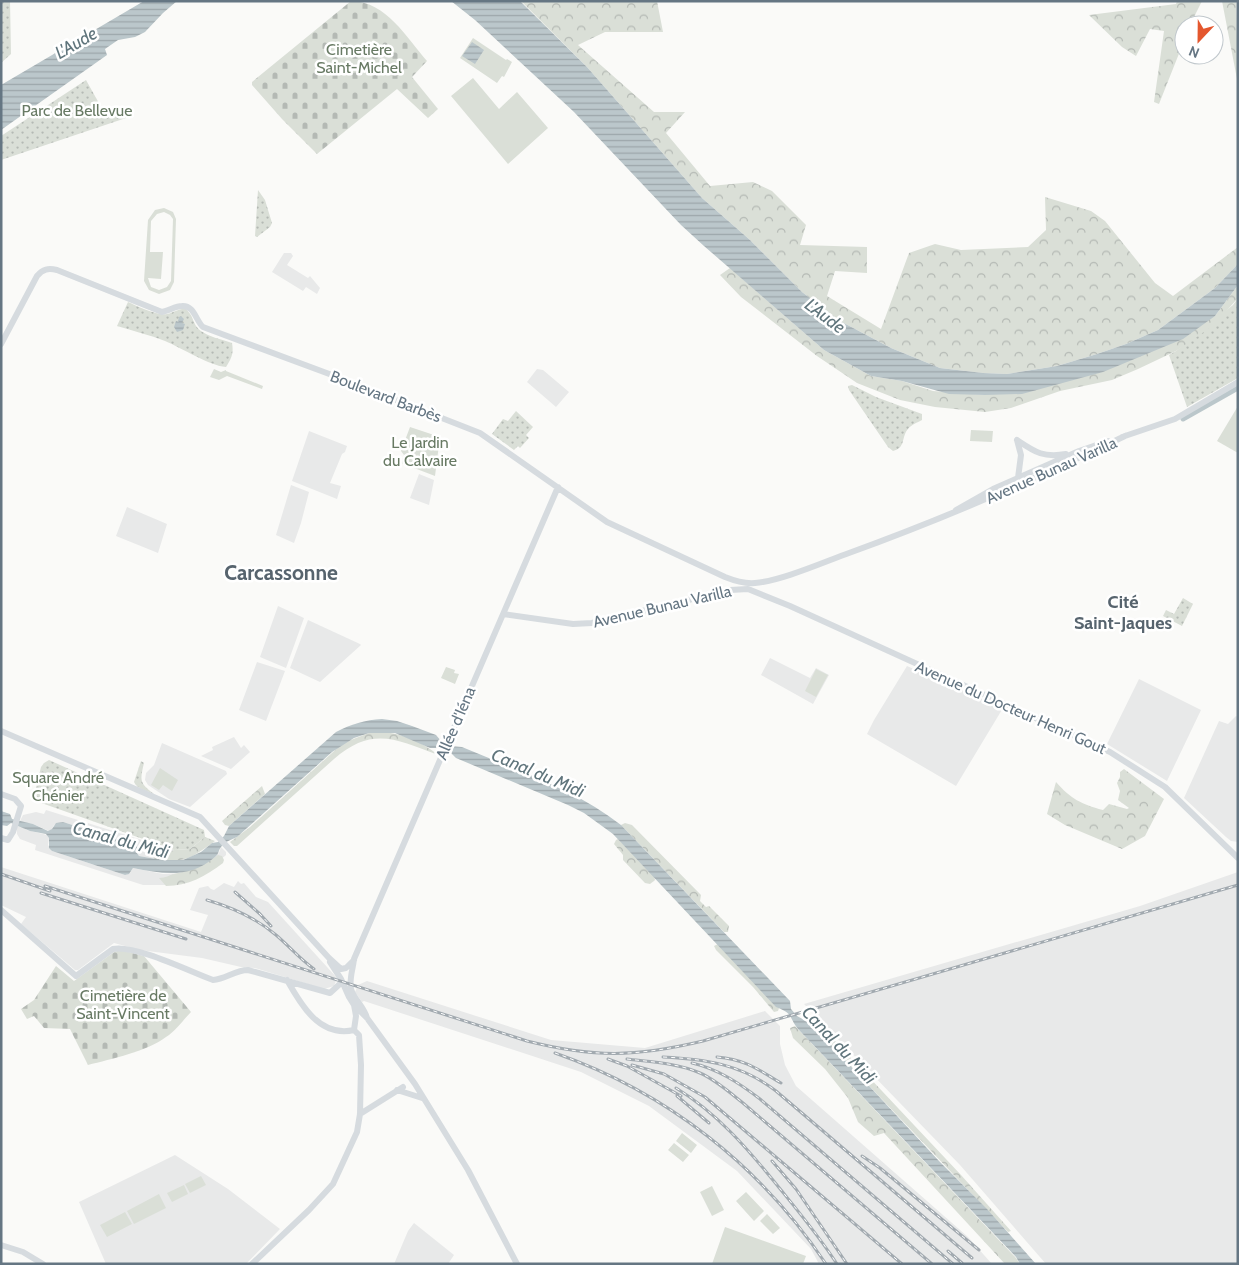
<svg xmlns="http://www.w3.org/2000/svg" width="1239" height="1265" font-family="Cabin,sans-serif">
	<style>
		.built { fill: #e8e9e9 }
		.grass { fill: url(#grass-dots) }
		.forest { fill: url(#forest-crowns) }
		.cemetery { fill: url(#cemetery-stones) }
		.garden { fill: #dadfd7; fill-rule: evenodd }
		.water { fill: url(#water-rules) }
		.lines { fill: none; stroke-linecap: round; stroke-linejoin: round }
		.canal { stroke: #bbc7cb; stroke-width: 5 }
		.secondary { stroke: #d6dbdf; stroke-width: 6 }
		.rail-casing { stroke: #a2aab0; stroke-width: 3 }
		.rail { stroke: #fff; stroke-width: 1; stroke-dasharray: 4; stroke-linecap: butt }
		.labels { text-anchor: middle; stroke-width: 5; stroke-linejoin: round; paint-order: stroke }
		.park-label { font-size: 16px; fill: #687a64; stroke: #fff }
		.street-label { font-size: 16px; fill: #657683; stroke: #fff }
		.water-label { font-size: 18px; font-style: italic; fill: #60757c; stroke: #fff }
		.neighbourhood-label { font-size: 18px; font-weight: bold; fill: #57646e; stroke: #fff }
		.district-label { font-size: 21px; font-weight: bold; fill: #57646e; stroke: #fff }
	</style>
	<defs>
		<pattern id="grass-dots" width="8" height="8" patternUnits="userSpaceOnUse" patternTransform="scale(1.25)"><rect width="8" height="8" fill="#dadfd7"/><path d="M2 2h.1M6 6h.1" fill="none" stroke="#b4b9b4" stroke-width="1.8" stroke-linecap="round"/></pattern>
		<pattern id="forest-crowns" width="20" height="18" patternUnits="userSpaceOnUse" patternTransform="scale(1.25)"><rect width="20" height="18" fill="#dadfd7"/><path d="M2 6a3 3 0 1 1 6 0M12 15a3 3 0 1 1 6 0" fill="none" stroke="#b4b9b4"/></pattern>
		<pattern id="cemetery-stones" width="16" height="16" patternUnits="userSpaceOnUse" patternTransform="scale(1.25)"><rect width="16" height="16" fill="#dadfd7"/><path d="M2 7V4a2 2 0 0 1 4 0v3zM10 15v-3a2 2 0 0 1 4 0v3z" fill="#b4b9b4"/></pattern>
		<pattern id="water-rules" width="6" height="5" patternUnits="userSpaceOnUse" patternTransform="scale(1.25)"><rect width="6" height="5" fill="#bbc7cb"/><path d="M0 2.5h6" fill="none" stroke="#9ca6aa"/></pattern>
	</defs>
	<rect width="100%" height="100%" fill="#fafaf8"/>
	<path class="built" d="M 284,253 L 291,253 L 293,256 L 287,265 L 308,278 L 310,276 L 320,288 L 317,294 L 306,287 L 303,291 L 272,272 Z
		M 537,369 L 543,370 L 569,392 L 556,407 L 527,382 Z
		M 309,431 L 347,446 L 345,452 L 342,454 L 330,483 L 341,486 L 337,499 L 292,481 Z
		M 419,474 L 434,480 L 429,505 L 410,498 Z
		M 291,485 L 309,492 L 301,523 L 294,543 L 276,535 Z
		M 127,507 L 167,524 L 158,553 L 116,536 Z
		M 278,606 L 304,618 L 286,668 L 260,657 Z
		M 308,620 L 360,644 L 361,645 L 320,682 L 290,668 Z
		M 770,658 L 810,678 L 816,668 L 829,675 L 813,704 L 761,675 Z
		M 257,662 L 285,671 L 266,721 L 239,710 Z
		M 907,666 L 1003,708 L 956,786 L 867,734 L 874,720 Z
		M 1139,679 L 1201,710 L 1167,781 L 1107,744 Z
		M 1236,716 L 1238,717 L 1238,842 L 1231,841 L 1226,837 L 1184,798 L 1219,721 L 1228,724 Z
		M 234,737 L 241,748 L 244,745 L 250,752 L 231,769 L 201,756 L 213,750 L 212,747 Z
		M 162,743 L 226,771 L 227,774 L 190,807 L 169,799 L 148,785 L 145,780 L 146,773 L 154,765 Z
		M 46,810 L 174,850 L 183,860 L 162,860 L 139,856 L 137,853 L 137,849 L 133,844 L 63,822 L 54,825 L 52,829 L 49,831 L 33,824 L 21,822 L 22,827 L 27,830 L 47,835 L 49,838 L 48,845 L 52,851 L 125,875 L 130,873 L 133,868 L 163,874 L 184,873 L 219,853 L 221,847 L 226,852 L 226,855 L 210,869 L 174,885 L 143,885 L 35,850 L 36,845 L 20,839 L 17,834 L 17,827 L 23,815 L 36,812 L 44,814 Z
		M 1,867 L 201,932 L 208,915 L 190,910 L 199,888 L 208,886 L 211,889 L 214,890 L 224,883 L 234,887 L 238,881 L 241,884 L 244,883 L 256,897 L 268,902 L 337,978 L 334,986 L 324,989 L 255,968 L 241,967 L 202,958 L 140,950 L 114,943 L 78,970 L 75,970 L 21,924 L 26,917 L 1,905 Z
		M 1238,872 L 1238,1264 L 1046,1264 L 960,1165 L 804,1004 L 1140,906 Z
		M 367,981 L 551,1040 L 645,1048 L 765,1011 L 780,1026 L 780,1044 L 785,1065 L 796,1086 L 968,1237 L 992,1264 L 819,1264 L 811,1249 L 737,1171 L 649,1106 L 581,1072 L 364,1001 L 362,1002 L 355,992 L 358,985 Z
		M 175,1155 L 228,1189 L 280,1229 L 246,1264 L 106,1264 L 79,1202 Z
		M 414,1223 L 454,1255 L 448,1264 L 394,1264 L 408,1231 Z"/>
	<path class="grass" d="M 1,1 L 10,1 L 11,54 L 1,63 Z
		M 86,80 L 105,114 L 119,109 L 125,111 L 126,118 L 1,160 L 1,136 Z
		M 258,190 L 265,200 L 272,223 L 270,227 L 257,237 L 255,236 Z
		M 1238,298 L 1238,378 L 1187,407 L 1169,355 L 1176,351 L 1233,305 Z
		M 128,302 C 137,306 157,316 167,314 C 174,313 179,308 186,309 C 193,316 192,319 196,326 C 203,336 221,339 232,343 C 234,354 231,359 226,367 C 210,366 182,348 165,341 C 150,335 133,331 117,326 Z
		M 852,385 L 876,397 L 922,414 L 922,420 C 917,423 912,424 908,429 C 901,437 906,448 893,451 L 888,447 L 849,390 L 848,386 Z
		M 516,411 L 533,427 L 526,435 L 529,438 L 520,448 L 518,446 L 514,450 L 492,434 L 503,419 L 508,421 Z
		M 1183,598 L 1193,604 L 1182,626 L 1163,616 L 1166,610 L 1174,614 Z
		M 49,760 L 204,830 L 205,837 L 190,849 L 174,850 L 33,800 L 41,767 L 44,763 Z
		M 141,761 L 144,763 C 140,780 139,783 154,794 C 147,791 137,789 134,782 Z"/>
	<path class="forest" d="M 521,1 L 657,1 L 663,32 L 605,32 L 578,45 L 654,112 L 685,112 L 666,133 L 710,186 L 753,182 L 772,191 L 806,225 L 800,245 L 867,247 L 867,273 L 835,271 L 827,296 L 881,329 L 909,253 L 935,244 L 961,250 L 1028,247 L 1046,230 L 1045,197 L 1091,211 L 1105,221 L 1155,283 L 1173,296 L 1238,247 L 1238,264 L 1215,288 L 1158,330 L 1126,344 L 1097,354 L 1057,366 L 1007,374 L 983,373 L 940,368 L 891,348 L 840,321 L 802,292 L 750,240 L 702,198 L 587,67 Z
		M 1177,1 L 1202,1 L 1190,25 L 1184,25 L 1184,41 L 1159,104 L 1154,102 L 1164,31 L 1150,29 L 1136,56 L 1122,47 L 1089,15 L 1176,4 Z
		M 1222,1 L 1236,1 L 1238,81 L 1237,79 Z
		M 730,268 L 824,350 L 871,376 L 902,381 L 933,391 L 985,395 L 1215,316 L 1238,285 L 1238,298 L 1214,325 L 1176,351 L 1138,369 L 1112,380 L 1060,391 L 1011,408 L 985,412 L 935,407 L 900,400 L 857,383 L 817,356 L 741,297 L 720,275 Z
		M 383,732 C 404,734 422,742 438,755 C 396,739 372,726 334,759 L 237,846 L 234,846 L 230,842 L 250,827 L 343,743 L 369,733 Z
		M 1124,769 L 1164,799 L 1145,836 L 1122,849 L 1065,825 L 1047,814 L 1056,782 C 1071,799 1081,804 1103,810 L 1109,804 L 1127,809 L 1129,808 L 1118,800 L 1120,791 L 1117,783 L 1120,777 L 1120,772 Z
		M 262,786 L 265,794 L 229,826 L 225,825 L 222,821 Z
		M 625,823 L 632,825 L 701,895 L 700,901 L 706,907 L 709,906 L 729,926 L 728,932 L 724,932 L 621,825 Z
		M 205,837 L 215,841 C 193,857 183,865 154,859 L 156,853 L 160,849 L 170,852 L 174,850 L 190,849 Z
		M 618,839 L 654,876 L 655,880 L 650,884 L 645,883 L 623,860 L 623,855 L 614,844 L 616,840 Z
		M 218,855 L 222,856 L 224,860 L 223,863 C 206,876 188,886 166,886 L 159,878 C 166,878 169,875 174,874 C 191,870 204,866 218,855 Z
		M 718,944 L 779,1008 L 778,1011 L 774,1012 L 753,987 L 716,950 L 714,946 Z
		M 819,1024 L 961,1175 L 1011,1231 L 1008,1232 L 819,1033 Z
		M 795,1026 L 1016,1258 L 1020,1264 L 1005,1264 L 884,1133 L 874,1136 L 858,1122 L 848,1098 L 825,1069 L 793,1038 L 790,1028 Z"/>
	<path class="cemetery" d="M 351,1 C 386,1 407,38 427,61 L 412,77 L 438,109 L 428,118 L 397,89 L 317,154 L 282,119 L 252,85 L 252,82 Z
		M 121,950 L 144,956 L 191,1012 C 183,1020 176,1031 166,1037 C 148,1051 111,1059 88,1065 L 70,1029 L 44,1028 L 34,1016 L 27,1019 L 21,1009 L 34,1000 L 56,966 L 74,981 L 114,952 Z"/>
	<path class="garden" d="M 473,38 L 506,60 L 507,59 L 512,62 L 504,77 L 502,76 L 497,83 L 460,58 Z
		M 473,78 L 499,109 L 517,92 L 548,128 L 508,164 L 451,96 Z
		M 164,208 L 173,212 L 176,219 L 174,282 L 170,290 L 159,294 L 149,290 L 144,281 L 148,220 L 155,210 ZM 164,212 L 170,215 L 173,219 L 171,281 L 167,287 L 159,290 L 151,287 L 148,278 L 161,279 L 163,252 L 150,252 L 151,221 L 157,214 Z
		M 214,369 L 221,372 L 226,370 L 226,371 L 263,386 L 262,389 L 227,376 L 219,380 L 210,377 Z
		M 1238,406 L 1238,453 L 1217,441 Z
		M 410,427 L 440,437 L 435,476 L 401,463 L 404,455 L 401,451 Z
		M 971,430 L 993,431 L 992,442 L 970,441 Z
		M 446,667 L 455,670 L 454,673 L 459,674 L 455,684 L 441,678 Z
		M 816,669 L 828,675 L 816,697 L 805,691 Z
		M 160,768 L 178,780 L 172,791 L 163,785 L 159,790 L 151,785 Z
		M 682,1133 L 697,1145 L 691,1153 L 676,1141 Z
		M 674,1143 L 689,1155 L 683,1162 L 668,1150 Z
		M 201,1176 L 206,1185 L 190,1193 L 185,1184 Z
		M 184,1185 L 188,1194 L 172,1202 L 167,1193 Z
		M 712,1186 L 724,1210 L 712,1216 L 700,1192 Z
		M 746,1192 L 764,1211 L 754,1221 L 736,1201 Z
		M 159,1194 L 166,1208 L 134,1224 L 127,1211 Z
		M 125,1212 L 132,1224 L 107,1237 L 100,1225 Z
		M 767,1214 L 780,1228 L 773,1234 L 760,1221 Z
		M 725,1227 L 806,1256 L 803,1264 L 712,1264 Z"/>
	<path class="water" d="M 144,1 L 177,1 L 163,13 L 145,32 L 135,37 L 118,40 L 105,49 L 107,55 L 1,130 L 1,85 Z
		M 451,1 L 520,1 L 587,67 L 702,198 L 750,240 L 802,292 L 840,321 L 891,348 L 940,368 L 983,373 L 1007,374 L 1057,366 L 1097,354 L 1126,344 L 1158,330 L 1215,288 L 1238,264 L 1238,285 L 1215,316 L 1183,339 L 1103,372 L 1022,394 L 985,395 L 949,394 L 902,381 L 871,376 L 824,350 L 704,246 L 681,225 L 574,112 L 475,20 Z
		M 472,42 L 484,50 L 475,64 L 462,56 Z
		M 181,316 L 184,319 L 182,323 L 185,324 L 183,330 L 177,332 L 174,327 L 176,321 L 179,322 L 178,321 L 179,317 Z
		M 382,719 L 397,721 L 412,726 L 436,735 L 442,742 L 450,746 L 462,747 C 516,770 575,789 621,825 L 790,1001 L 791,1009 L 797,1016 L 808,1022 L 831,1045 L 939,1161 L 987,1209 L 1036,1264 L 1020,1264 L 1016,1257 L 798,1029 C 788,1016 794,1014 776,1007 L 613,834 L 584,813 L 568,805 L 456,758 L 449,751 L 440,748 L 430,748 L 395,733 L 369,733 L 354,738 L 332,752 L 237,837 C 231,840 225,841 221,847 C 218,851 219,854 215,857 C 189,879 164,874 133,868 L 129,874 L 125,875 L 52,851 L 49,848 L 49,838 L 46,834 L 30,831 L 11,823 L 7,826 L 1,825 L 1,811 L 10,814 L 12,819 L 33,824 L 48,831 L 52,829 L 56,823 L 63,822 L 133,844 L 137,847 L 137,853 L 139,856 L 162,860 L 183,860 L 201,852 L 212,843 L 218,842 L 224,836 L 229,826 L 336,732 C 351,724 365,720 382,719 Z"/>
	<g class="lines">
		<path class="canal" d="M 1183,419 L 1238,388"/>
		<path class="secondary" d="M 1,344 L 37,276 C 43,269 48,268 57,270 L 162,312 C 169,311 175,306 182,306 C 194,305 196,321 203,327 L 332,375 L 480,433 L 607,522 L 725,577 C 735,581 744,584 755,583 C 781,581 824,562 849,553 C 943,519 1035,479 1125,436
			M 1122,437 L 1175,419 L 1238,382
			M 1017,440 C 1035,452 1043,458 1066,454
			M 1017,440 L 1021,455 L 1018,478
			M 956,510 L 993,489 L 1079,451 L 1108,441
			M 503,614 L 573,624 L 592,623 L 730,590 L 748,589 L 790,606 L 1110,752 L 1165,787 L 1238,858
			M 1,731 L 200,817 L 329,958 L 341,969 L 346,968 L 354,960
			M 1,794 L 15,799 L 21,806 L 13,832 L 8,840 L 1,838
			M 1,910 L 76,976 L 113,949 C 134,944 191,972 213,980 C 226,979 235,970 248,970 L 330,993 L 342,982
			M 330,962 L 341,979 L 349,997 L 354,1005 L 367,1018 L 415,1084 L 468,1170 L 517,1264
			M 287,980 C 301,1005 320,1038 354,1030
			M 367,1018 C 364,1007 354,999 351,989 C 349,979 353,969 354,959 L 558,487
			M 354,1030 L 356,1016 L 354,1005
			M 397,1090 L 422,1098
			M 360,1114 L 403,1087
			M 1,1245 L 23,1252 L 43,1264
			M 252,1264 L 309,1210 L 333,1184 L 357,1132 L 360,1114 L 361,1065 L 359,1035 L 354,1030"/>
		<g class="rail-casing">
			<path id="rail" d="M 1,874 L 50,891
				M 45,886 L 527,1041 C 594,1058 636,1057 703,1041 L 1238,885
				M 235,892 L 260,914 L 271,926
				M 41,893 L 186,939
				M 207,900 C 231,907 257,919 276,935 C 289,946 300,959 314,969
				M 555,1053 C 666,1092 760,1165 826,1264
				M 663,1057 C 705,1059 741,1064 776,1091 L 972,1258
				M 717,1057 C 747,1060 757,1069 781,1083
				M 608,1059 L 627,1066 L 681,1096
				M 627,1059 C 652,1062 677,1063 700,1073 C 716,1080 729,1092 743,1103 L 932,1264
				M 692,1063 C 718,1069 739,1083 760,1099 L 953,1264
				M 632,1065 L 664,1074 L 705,1097 L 902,1264
				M 676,1088 C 717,1113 747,1148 777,1185 C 798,1211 819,1236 837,1264
				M 677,1096 L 709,1123
				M 862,1156 L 880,1168 L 979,1250
				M 772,1161 L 796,1189 L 847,1264
				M 948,1251 L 962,1263"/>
		</g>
		<use href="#rail" class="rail"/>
	</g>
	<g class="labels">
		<g class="park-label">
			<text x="359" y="55">Cimetière<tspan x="359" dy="18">Saint-Michel</tspan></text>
			<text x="77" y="116">Parc de Bellevue</text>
			<text x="420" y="448">Le Jardin<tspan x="420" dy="18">du Calvaire</tspan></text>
			<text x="58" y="783">Square André<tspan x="58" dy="18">Chénier</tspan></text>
			<text x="123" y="1001">Cimetière de<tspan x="123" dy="18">Saint-Vincent</tspan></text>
		</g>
		<g class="street-label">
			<text transform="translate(386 396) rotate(21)" y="6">Boulevard Barbès</text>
			<text transform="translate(1051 470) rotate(-24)" y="6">Avenue Bunau Varilla</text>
			<text transform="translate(662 606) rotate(-13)" y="6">Avenue Bunau Varilla</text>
			<text transform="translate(1011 707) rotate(24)" y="6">Avenue du Docteur Henri Gout</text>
			<text transform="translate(455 723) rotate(-67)" y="6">Allée d'Iéna</text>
		</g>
		<g class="water-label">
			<text transform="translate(76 43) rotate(-30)" y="6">L'Aude</text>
			<text transform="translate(825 316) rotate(37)" y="6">L'Aude</text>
			<text transform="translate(538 773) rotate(23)" y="6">Canal du Midi</text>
			<text transform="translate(121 840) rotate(15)" y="6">Canal du Midi</text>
			<text transform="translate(839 1045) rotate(47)" y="6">Canal du Midi</text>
		</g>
		<g class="neighbourhood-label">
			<text x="1123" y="608">Cité<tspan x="1123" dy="21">Saint-Jaques</tspan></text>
		</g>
		<g class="district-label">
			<text x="281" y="580">Carcassonne</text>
		</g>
	</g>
	<rect width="1239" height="1265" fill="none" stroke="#657683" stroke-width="5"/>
	<g transform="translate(1199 40) rotate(202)"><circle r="24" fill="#ffffff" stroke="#c1c8cd"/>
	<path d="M0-4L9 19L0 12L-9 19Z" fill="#e4572e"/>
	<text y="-8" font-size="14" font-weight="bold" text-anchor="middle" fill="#657683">N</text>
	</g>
</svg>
